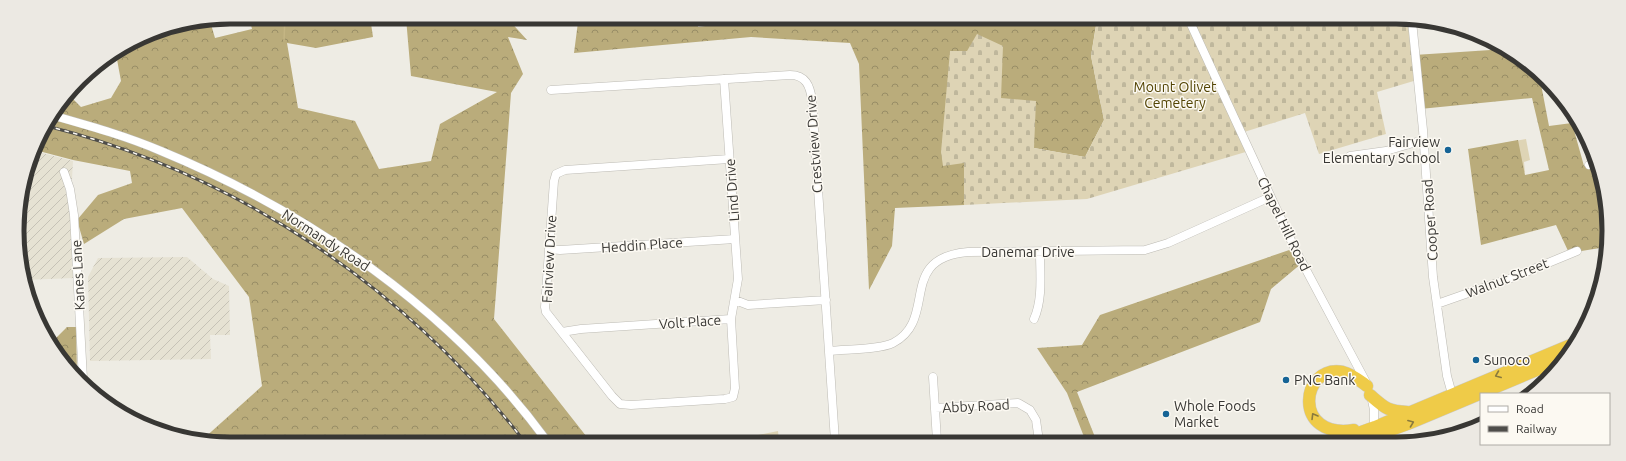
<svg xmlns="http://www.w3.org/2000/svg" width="1626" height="461" font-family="Ubuntu,sans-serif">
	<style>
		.industrial { fill: url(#industrial-furrows) }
		.green { fill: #ded4b5 }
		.forest { fill: url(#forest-crowns) }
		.cemetery { fill: url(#cemetery-stones) }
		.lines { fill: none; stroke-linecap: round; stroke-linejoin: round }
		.stream { stroke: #c4b584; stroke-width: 1.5 }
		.minor-casing { stroke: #bdbbb4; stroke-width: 9 }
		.highway-casing { stroke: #cbcbca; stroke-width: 13 }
		.minor { stroke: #fff; stroke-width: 8 }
		.highway { stroke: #efcb48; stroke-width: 12 }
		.rail-casing { stroke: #4e4d4a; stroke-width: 3 }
		.rail { stroke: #fcf9f2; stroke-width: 1.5; stroke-dasharray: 4.5; stroke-linecap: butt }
		.oneway { stroke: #8a7a3d }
		.poi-dot { fill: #166496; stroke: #fcf9f2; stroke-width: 1.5 }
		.labels { text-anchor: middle; stroke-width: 3; stroke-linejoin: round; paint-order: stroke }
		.park-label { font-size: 14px; fill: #524302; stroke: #fcf9f2 }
		.poi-label { font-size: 14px; fill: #383734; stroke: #fcf9f2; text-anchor: start }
		.street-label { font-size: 14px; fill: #383734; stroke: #fcf9f2 }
		.rim { fill: none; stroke: #383734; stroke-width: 5 }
	</style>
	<defs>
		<pattern id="industrial-furrows" width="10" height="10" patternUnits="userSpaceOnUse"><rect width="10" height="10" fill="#e6e2d3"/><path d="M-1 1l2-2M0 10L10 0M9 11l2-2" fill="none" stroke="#c6c2b6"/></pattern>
		<pattern id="forest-crowns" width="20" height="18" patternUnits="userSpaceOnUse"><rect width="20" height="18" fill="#baac7b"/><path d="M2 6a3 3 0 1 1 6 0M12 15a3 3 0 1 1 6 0" fill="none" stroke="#988d66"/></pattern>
		<pattern id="cemetery-stones" width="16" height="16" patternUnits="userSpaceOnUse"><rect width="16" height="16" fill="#ded4b5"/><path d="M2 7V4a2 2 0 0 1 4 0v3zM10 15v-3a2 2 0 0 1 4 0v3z" fill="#bfb79c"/></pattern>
	</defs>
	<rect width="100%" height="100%" fill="#eeece4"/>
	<path class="industrial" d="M 35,151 L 73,161 L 72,179 L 63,181 L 68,200 L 72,229 L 74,278 L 24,280 L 17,216 Z
		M 187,257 L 213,279 L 229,286 L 230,335 L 210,335 L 211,359 L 90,361 L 88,277 L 98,258 Z"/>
	<path class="green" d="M 1526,139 L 1530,160 L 1524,162 L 1525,173 L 1504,143 Z
		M 778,431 L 779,441 L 729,441 Z"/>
	<path class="forest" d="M 249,17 L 370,17 L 373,37 L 316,48 L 287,43 L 298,108 L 355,121 L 379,169 L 431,161 L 440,124 L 497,92 L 411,76 L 406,18 L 507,18 L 527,40 L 508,37 L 523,74 L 511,93 L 494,319 L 590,441 L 202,440 L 262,386 L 249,297 L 182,208 L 124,219 L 84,244 L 77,220 L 98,195 L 132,183 L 130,171 L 73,160 L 35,150 L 39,136 L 70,96 L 81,107 L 111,98 L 121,81 L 116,54 L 149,33 L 210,21 L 215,38 L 252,29 Z
		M 568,18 L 699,19 L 698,27 L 755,19 L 1094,20 L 1096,25 L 1091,56 L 1104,120 L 1085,157 L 1034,148 L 964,162 L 964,205 L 895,208 L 892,246 L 869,290 L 859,64 L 850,43 L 751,37 L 574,53 L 578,22 Z
		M 1506,49 L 1514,53 L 1540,79 L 1549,126 L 1572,123 L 1584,166 L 1594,163 L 1605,189 L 1605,255 L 1600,248 L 1569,253 L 1556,225 L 1481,245 L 1468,149 L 1518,140 L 1525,175 L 1549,170 L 1532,98 L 1420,109 L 1414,55 Z
		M 1295,248 L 1302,263 L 1271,289 L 1260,322 L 1077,392 L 1097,442 L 1086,442 L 1067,393 L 1037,348 L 1082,345 L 1100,315 Z
		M 67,327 L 76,327 L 77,375 L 61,360 L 52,342 Z"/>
	<path class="cemetery" d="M 1094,20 L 1411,21 L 1417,80 L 1377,92 L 1386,134 L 1319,154 L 1305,113 L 1241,133 L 1249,151 L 1087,199 L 964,205 L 964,163 L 943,166 L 941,152 L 950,51 L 967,51 L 977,34 L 1003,46 L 1001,98 L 1036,101 L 1034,148 L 1085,157 L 1104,120 L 1091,56 L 1096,26 Z"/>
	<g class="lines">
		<path class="stream" d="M 284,40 L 285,17"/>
		<g class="minor-casing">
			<path id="minor" d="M 1189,20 L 1295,249 L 1367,384
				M 1412,21 L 1423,130 L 1433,277 L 1447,376 L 1452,394
				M 724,79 L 738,279 L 731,319 L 735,388 L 733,397 L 725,399 L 631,405 L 620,404 L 612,396 L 546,312 L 545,307 L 554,181 L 556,174 L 565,170 L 729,159
				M 551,90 L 790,75 C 806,75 810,86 812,100 L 835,441
				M 55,116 C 90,126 126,136 161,151 C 309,212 452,311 547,441
				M 1350,156 L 1386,151 L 1423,140
				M 1589,165 L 1594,163
				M 64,172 L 70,189 L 74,215 L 83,379
				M 549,249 L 560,250 L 735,239
				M 735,300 L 748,305 L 826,300
				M 1437,304 L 1514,277 L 1577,251
				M 1034,319 C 1043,299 1040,274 1040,252
				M 562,332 L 581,329 L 731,319
				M 829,351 C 846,349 879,350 893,343 C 939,319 896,258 968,252 L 1145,250 L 1168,243 L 1270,197
				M 1540,369 L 1546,382
				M 933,377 L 937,441
				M 1371,395 L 1374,410 L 1374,431
				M 935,408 L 1018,403 L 1030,410 L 1036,420 L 1039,441"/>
		</g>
		<g class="highway-casing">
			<path id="highway" d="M 1370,395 C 1385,408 1387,411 1407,412
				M 1354,430 C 1292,440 1300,364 1343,372 C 1352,374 1360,381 1367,386
				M 1369,438 L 1410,423 L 1563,359
				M 1334,442 L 1375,427 L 1573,344"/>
		</g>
		<use href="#minor" class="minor"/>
		<use href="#highway" class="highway"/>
		<g class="rail-casing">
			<path id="rail" d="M 47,126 C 237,174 404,286 524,441"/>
		</g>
		<use href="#rail" class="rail"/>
	</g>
	<defs><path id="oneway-chevron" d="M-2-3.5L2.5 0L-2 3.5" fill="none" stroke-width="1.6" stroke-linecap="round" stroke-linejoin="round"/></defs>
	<g class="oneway">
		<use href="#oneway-chevron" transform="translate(1498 375) rotate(158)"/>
		<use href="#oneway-chevron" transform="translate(1314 416) rotate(-121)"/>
		<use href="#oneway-chevron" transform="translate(1411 423) rotate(-21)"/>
	</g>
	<g class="poi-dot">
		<circle cx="1448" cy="150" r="4"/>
		<circle cx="1476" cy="360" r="4"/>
		<circle cx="1286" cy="380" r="4"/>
		<circle cx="1166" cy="414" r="4"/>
	</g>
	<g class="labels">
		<g class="park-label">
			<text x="1175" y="92">Mount Olivet<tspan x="1175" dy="16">Cemetery</tspan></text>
		</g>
		<g class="poi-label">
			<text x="1440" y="147" text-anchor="end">Fairview<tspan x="1440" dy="16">Elementary School</tspan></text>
			<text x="1484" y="365">Sunoco</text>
			<text x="1294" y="385">PNC Bank</text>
			<text x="1174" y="411">Whole Foods<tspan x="1174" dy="16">Market</tspan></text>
		</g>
		<g class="street-label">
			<text transform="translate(814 144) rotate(-94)" y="5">Crestview Drive</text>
			<text transform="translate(732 190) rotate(-94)" y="5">Lind Drive</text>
			<text transform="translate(1430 220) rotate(-94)" y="5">Cooper Road</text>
			<text transform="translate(1284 224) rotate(64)" y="5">Chapel Hill Road</text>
			<text transform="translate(326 240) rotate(33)" y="5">Normandy Road</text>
			<text transform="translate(642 245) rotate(-4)" y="5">Heddin Place</text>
			<text x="1028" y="257">Danemar Drive</text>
			<text transform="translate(549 259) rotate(-87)" y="5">Fairview Drive</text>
			<text transform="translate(78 275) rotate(-93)" y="5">Kanes Lane</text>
			<text transform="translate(1507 278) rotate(-21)" y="5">Walnut Street</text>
			<text transform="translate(690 322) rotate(-4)" y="5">Volt Place</text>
			<text transform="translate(976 406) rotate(-3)" y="5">Abby Road</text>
		</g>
	</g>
	<path d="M0 0H1626V461H0ZM230 24H1396A206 206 0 0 1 1602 230V231A206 206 0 0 1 1396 437H230A206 206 0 0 1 24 231V230A206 206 0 0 1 230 24Z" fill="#ece9e3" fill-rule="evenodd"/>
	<path class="rim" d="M230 24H1396A206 206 0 0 1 1602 230V231A206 206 0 0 1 1396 437H230A206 206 0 0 1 24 231V230A206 206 0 0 1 230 24Z"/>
	<rect x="1480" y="393" width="130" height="52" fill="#fcf9f2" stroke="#aeaba6"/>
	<rect x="1488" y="406" width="20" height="6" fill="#ffffff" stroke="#aeaba6"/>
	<text x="1516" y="413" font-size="12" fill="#383734">Road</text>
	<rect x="1488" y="426" width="20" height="6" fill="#4e4d4a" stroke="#aeaba6"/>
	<text x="1516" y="433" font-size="12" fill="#383734">Railway</text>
</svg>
